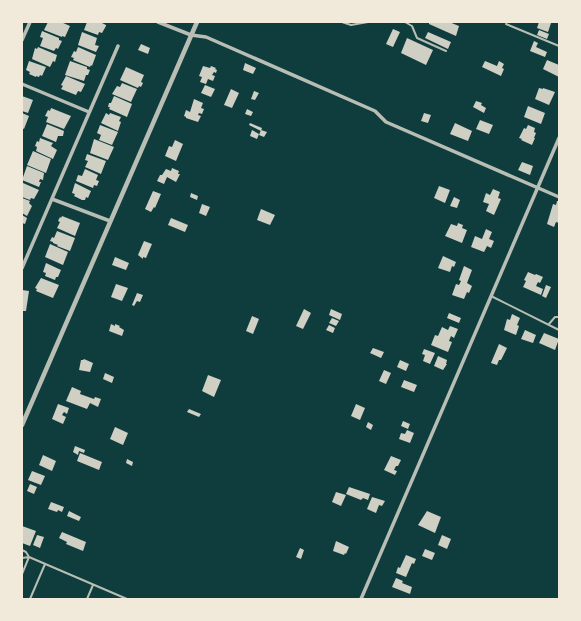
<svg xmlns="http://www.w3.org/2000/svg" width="581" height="621" font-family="'PT Sans',sans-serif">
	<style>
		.building { fill: #cfcfc3 }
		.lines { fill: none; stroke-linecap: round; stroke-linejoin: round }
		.service { stroke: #b8beb3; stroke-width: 2 }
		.minor { stroke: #b8beb3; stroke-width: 3.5 }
		.tertiary { stroke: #b8beb3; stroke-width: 4.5 }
	</style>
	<rect width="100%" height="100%" fill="#0f3d3e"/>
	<path class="building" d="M 48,22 L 61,22 L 70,26 L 65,37 L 62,36 L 62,37 L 44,30 Z
		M 87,22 L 100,22 L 106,25 L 106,26 L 102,33 L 99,32 L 98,35 L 84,30 Z
		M 429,22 L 449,22 L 459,26 L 456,36 L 429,24 Z
		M 539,22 L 548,22 L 551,23 L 548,32 L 537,28 Z
		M 393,29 L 400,32 L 393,47 L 386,44 Z
		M 539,30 L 549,34 L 547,39 L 537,35 Z
		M 42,31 L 59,38 L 59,40 L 62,41 L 58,49 L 56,48 L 54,51 L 40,46 L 43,38 L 40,37 Z
		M 82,32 L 97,38 L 95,45 L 99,46 L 96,52 L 78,45 Z
		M 428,32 L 451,42 L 448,49 L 425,38 Z
		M 407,38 L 433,50 L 426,65 L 401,53 Z
		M 534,41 L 538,43 L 536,47 L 547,52 L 545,57 L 530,51 Z
		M 141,44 L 150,48 L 148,54 L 138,50 Z
		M 38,47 L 57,55 L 55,62 L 53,61 L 50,67 L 32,59 L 35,48 L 37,49 Z
		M 78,47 L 96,55 L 92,66 L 91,65 L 90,67 L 73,60 L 74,58 L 71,57 L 74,51 L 76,52 Z
		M 547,60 L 559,65 L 559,77 L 543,69 Z
		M 29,61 L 46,67 L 42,76 L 40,75 L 39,77 L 36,76 L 36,77 L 29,74 L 30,72 L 26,70 Z
		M 70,61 L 87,67 L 87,69 L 90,70 L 88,75 L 86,75 L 84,81 L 65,75 Z
		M 485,61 L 497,66 L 499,61 L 504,64 L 502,68 L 504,69 L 501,76 L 482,67 Z
		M 245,63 L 256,68 L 253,74 L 243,70 Z
		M 203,66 L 210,68 L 211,66 L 216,68 L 215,69 L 217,70 L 216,73 L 214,72 L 212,75 L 215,76 L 213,81 L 208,79 L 206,84 L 200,82 L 202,77 L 199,76 Z
		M 126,67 L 144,75 L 141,82 L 143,83 L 141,87 L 139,86 L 138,88 L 120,80 Z
		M 66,76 L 85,84 L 81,92 L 78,91 L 76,95 L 61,89 L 63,86 L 61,85 Z
		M 122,83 L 137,89 L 131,102 L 112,94 L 117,86 L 120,87 Z
		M 205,85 L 215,89 L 211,97 L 201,93 Z
		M 539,88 L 543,89 L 543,88 L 555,92 L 549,105 L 535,99 Z
		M 231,89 L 239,93 L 232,108 L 224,105 Z
		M 254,91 L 259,93 L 255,100 L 251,99 Z
		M 22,96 L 33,100 L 28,113 L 22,111 Z
		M 114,96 L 132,104 L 127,117 L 109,109 L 110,107 L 108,107 L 109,103 L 111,103 Z
		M 194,99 L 203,103 L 201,108 L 204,109 L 202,114 L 199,113 L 198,115 L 201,116 L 198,122 L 186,118 L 186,117 L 184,116 L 186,110 L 190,112 Z
		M 476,101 L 482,103 L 481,105 L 486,108 L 484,113 L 473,107 Z
		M 528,106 L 545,113 L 541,124 L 524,117 Z
		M 51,108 L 71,116 L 64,129 L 46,122 L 48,117 L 45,116 L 48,110 L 50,111 Z
		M 247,109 L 253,112 L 251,116 L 245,114 Z
		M 22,113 L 29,116 L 24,129 L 22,128 Z
		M 106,113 L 109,115 L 110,113 L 121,117 L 119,121 L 121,122 L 118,131 L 101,123 Z
		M 424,113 L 431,115 L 428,123 L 421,121 Z
		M 480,120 L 493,125 L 489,134 L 476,129 Z
		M 250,123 L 262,128 L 261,131 L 249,125 Z
		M 455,123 L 472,131 L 468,141 L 450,134 Z
		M 47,124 L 64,131 L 63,136 L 58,136 L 56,142 L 42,136 Z
		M 100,125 L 118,132 L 112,145 L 99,140 L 101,135 L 97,133 Z
		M 528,125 L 535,128 L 534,132 L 536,133 L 534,138 L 535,138 L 532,145 L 521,140 L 522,139 L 519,138 L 524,128 L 526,129 Z
		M 252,130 L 259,134 L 257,139 L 250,136 Z
		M 261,130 L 267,132 L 264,137 L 259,135 Z
		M 40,138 L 53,143 L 51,146 L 57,150 L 53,159 L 36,151 L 37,147 L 35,146 L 37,141 L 39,142 Z
		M 94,139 L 114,147 L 108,160 L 90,153 Z
		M 175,140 L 183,144 L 176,161 L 165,156 L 169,146 L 172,147 Z
		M 33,151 L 51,159 L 46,173 L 27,165 Z
		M 87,154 L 106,161 L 101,174 L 85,167 L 88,161 L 85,160 Z
		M 522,162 L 533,166 L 530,175 L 518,170 Z
		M 27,166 L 44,173 L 43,180 L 40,179 L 39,182 L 41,182 L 39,187 L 22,180 Z
		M 172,168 L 179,171 L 178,174 L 180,174 L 176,182 L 167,177 L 164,184 L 157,181 L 160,175 L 162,175 L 166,169 L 171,171 Z
		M 85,169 L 98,175 L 96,180 L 99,181 L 97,186 L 94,185 L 93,188 L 76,181 L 78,175 L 82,176 Z
		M 23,183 L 39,190 L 34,199 L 31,198 L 30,200 L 22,197 Z
		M 75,183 L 91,191 L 88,198 L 86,197 L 85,200 L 82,200 L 74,196 L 75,194 L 72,193 Z
		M 439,186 L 450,190 L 445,203 L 434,198 Z
		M 493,189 L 500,192 L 498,198 L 501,199 L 494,215 L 486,211 L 489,204 L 483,202 L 486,193 L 490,195 Z
		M 153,191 L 161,194 L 155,208 L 154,207 L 151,212 L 145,209 Z
		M 191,193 L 198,196 L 197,200 L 190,197 Z
		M 454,197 L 460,200 L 457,208 L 450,206 Z
		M 22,198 L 30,201 L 29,203 L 32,206 L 27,216 L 22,213 Z
		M 557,201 L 559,201 L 559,223 L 556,222 L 554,227 L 547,224 L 553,204 L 556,205 Z
		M 202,204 L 210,207 L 206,216 L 199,213 Z
		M 261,209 L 275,215 L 270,225 L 257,220 Z
		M 22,215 L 27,218 L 25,224 L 22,223 Z
		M 62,216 L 80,223 L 75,236 L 57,228 L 60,222 L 58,221 L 60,217 L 61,218 Z
		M 171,218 L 188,225 L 185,232 L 168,225 Z
		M 458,223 L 463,225 L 462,228 L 467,230 L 462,243 L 445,236 L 451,224 L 457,226 Z
		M 486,229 L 492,232 L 489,239 L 494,241 L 491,248 L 487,246 L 484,252 L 471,247 L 475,236 L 482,239 Z
		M 57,231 L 75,238 L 70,251 L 57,246 L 58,245 L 53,243 L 53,242 L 50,241 L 52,237 L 54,238 Z
		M 144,241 L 152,244 L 146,258 L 143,257 L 143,259 L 138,255 Z
		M 50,244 L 68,252 L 63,265 L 45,257 Z
		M 443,256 L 456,262 L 454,267 L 452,266 L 450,272 L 438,268 Z
		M 115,257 L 129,263 L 126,270 L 112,265 Z
		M 46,263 L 61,270 L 58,277 L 56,277 L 55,280 L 45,276 L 46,273 L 43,272 Z
		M 464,266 L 472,270 L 467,283 L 472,286 L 469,293 L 467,292 L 464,299 L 452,295 L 456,284 L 459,285 L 461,281 L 459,280 Z
		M 528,272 L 535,275 L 536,274 L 543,277 L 540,283 L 538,282 L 536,286 L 543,289 L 541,295 L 523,287 L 526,281 L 524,280 Z
		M 41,278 L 59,285 L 53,298 L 36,291 L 37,289 L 35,288 Z
		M 116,284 L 128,288 L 122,301 L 111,297 Z
		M 546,285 L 551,287 L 546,298 L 542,296 Z
		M 22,290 L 29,291 L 26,311 L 22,311 Z
		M 137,293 L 143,295 L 140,302 L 137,301 L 134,306 L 132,305 Z
		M 304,309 L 311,313 L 303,329 L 296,326 Z
		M 331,309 L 342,314 L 340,320 L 329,315 Z
		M 449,313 L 461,318 L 459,323 L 447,318 Z
		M 512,314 L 520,318 L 517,325 L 519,326 L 516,335 L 504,330 L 507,319 L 510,320 Z
		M 252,316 L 259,319 L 253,334 L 246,331 Z
		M 332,318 L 339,321 L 336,326 L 329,323 Z
		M 111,324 L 115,326 L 115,324 L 120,326 L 119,327 L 124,330 L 122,336 L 109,331 Z
		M 329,325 L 335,328 L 333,333 L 326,330 Z
		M 450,326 L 458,329 L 454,338 L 451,336 L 449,341 L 452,342 L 448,352 L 431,345 L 435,335 L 438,336 L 442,327 L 448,330 Z
		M 525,330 L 536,335 L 533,343 L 521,339 Z
		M 544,333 L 559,339 L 555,350 L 539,343 Z
		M 499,344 L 507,348 L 501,360 L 499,360 L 497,365 L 491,363 Z
		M 373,348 L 384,352 L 381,358 L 370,353 Z
		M 424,349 L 435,353 L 430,364 L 423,361 L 425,355 L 422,354 Z
		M 438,356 L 447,360 L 446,364 L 447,364 L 443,370 L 434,366 Z
		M 84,359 L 93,363 L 90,372 L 79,370 L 81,360 L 83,360 Z
		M 400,360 L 409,364 L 406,371 L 397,367 Z
		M 384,370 L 391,373 L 386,384 L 379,381 Z
		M 105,373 L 114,377 L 112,383 L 103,379 Z
		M 208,375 L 221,380 L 214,397 L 202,391 Z
		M 404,380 L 417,385 L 414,392 L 401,387 Z
		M 72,387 L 81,391 L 80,394 L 94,399 L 95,397 L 101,399 L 98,407 L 90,403 L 87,409 L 66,401 Z
		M 58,404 L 69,408 L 67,414 L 64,412 L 62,415 L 66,417 L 63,424 L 52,419 Z
		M 356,404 L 365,408 L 360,420 L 351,416 Z
		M 189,409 L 201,414 L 199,417 L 187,412 Z
		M 403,421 L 410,424 L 408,429 L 401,426 Z
		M 368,422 L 373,425 L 371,430 L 366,427 Z
		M 115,427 L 128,433 L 123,445 L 110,439 Z
		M 407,430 L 414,433 L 410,443 L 399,439 L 401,433 L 405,434 Z
		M 75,446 L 85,450 L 84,453 L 79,451 L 78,455 L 73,452 Z
		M 80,453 L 102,462 L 99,470 L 77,461 Z
		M 43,455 L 56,461 L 52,471 L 39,465 Z
		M 391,456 L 401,460 L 398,466 L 396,466 L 394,470 L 397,471 L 395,475 L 384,470 Z
		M 127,459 L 133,462 L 132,466 L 126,463 Z
		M 32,471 L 45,476 L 41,485 L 28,480 Z
		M 30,484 L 37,487 L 34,494 L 27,491 Z
		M 349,487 L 370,494 L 368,500 L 363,498 L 361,500 L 346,494 Z
		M 336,492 L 346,495 L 341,506 L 332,502 Z
		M 372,497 L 385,501 L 382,506 L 379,505 L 376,513 L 367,509 Z
		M 51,502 L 64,507 L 62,512 L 58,510 L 57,512 L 48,509 Z
		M 69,511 L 81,517 L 79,521 L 67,516 Z
		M 427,511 L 441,517 L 435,533 L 418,525 Z
		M 22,526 L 36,531 L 30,546 L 22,543 Z
		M 62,532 L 86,542 L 83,551 L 66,544 L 67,542 L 59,538 Z
		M 37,535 L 44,537 L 40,548 L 33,545 Z
		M 442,535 L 451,539 L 447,549 L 438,545 Z
		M 336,541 L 349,547 L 346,554 L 345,553 L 344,555 L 333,551 Z
		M 300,548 L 304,550 L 301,559 L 296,557 Z
		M 425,549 L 435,553 L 432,560 L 422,556 Z
		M 406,555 L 416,559 L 414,564 L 412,563 L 406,577 L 396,573 L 398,567 L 400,568 Z
		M 396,578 L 403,581 L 402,583 L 412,587 L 410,594 L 392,587 Z"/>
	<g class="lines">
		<path class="service" d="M 342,22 L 351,25 L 368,22
			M 405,22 L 412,26 L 417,38 L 446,51
			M 506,24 L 559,46
			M 491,296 L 559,330
			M 549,324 L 555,317 L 559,317
			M 22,550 L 26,552 L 29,557 L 127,599
			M 22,558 L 29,557
			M 22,574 L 29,557
			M 30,599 L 45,564
			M 87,599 L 93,585"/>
		<path class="minor" d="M 158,22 L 191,35 L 206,37 L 375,111 L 386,122 L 559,197
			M 22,40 L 30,22
			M 22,84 L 89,112
			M 52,199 L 110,221
			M 22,268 L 118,46
			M 361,599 L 559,138"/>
		<path class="tertiary" d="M 22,425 L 197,22"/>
	</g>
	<rect width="581" height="621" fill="none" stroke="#f1e9da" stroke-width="46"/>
</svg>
